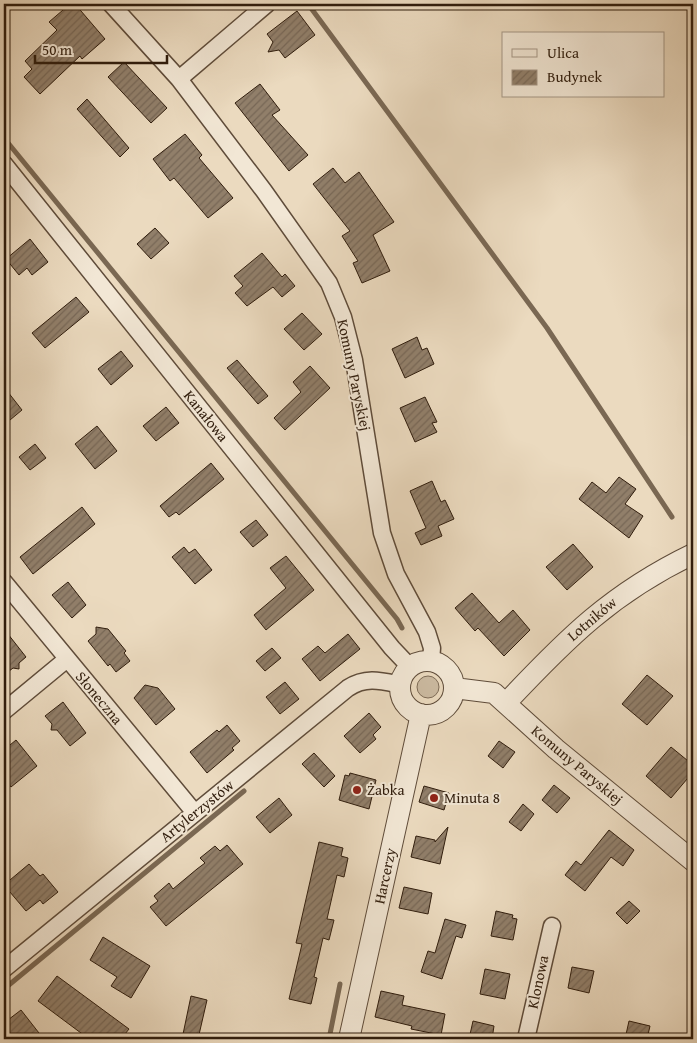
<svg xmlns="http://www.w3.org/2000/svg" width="697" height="1043" font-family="'Gentium Book Plus',serif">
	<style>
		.grass { fill: #cbbaa1; stroke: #7e6c57 }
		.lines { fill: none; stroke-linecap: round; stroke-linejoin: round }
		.stream { stroke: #7a6853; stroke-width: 5 }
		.building { fill: url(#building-hatch); stroke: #301d0d }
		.minor-casing { stroke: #5f4c3a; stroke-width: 19 }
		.tertiary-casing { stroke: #5f4c3a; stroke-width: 22 }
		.minor { stroke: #f2e7d5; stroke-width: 16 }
		.tertiary { stroke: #f2e7d5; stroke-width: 20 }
		.poi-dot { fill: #8f2418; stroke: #f2e7d5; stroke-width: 2 }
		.labels { text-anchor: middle; stroke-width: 4; stroke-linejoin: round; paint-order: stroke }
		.street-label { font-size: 15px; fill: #301d0d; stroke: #f2e7d5 }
		.poi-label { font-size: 15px; fill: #301d0d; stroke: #f2e7d5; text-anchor: start }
	</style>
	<defs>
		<pattern id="building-hatch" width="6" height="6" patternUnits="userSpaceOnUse" patternTransform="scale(1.25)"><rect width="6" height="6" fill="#917f6a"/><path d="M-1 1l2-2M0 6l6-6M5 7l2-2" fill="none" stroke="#776756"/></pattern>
	</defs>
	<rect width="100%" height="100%" fill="#ebdabf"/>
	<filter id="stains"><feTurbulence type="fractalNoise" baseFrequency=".004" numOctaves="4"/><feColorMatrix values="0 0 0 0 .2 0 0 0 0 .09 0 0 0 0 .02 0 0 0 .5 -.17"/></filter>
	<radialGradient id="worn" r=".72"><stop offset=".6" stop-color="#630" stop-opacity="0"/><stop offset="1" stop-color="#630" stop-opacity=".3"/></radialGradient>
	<path class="grass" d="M417 687a11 11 0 1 1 22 0a11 11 0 1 1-22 0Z"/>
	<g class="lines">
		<path class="stream" d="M 308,4 L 547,328 L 672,517
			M 4,138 L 397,619 L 402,628
			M 4,989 L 244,791
			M 329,1039 L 340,984"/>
	</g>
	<path class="building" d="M 70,4 L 75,4 L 105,39 L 82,59 L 80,56 L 40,94 L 24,77 L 32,69 L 25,61 L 57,30 L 49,22 Z
		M 297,11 L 315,35 L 285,58 L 279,50 L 268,52 L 273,42 L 267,34 Z
		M 124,62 L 167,108 L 151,123 L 108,77 Z
		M 260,84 L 280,110 L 272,115 L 308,155 L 289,171 L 235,103 Z
		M 87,99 L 129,148 L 120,157 L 77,109 Z
		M 185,134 L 202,155 L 199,158 L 233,198 L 208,218 L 174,178 L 170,181 L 153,159 Z
		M 333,168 L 345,183 L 359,172 L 394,222 L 373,235 L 390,271 L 362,283 L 353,263 L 358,261 L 342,236 L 350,231 L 313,184 Z
		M 155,228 L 169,243 L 151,259 L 137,244 Z
		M 30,239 L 48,262 L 32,275 L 27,268 L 19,275 L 6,259 Z
		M 262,253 L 282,277 L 285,274 L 295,286 L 282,297 L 273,287 L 247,306 L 235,293 L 243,286 L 234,276 Z
		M 76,297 L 89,312 L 45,348 L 32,333 Z
		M 302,313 L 322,334 L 304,350 L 284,329 Z
		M 417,337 L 422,350 L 427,348 L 434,364 L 405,378 L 392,349 Z
		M 121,351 L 133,366 L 111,385 L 98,369 Z
		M 237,360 L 268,396 L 258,404 L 227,368 Z
		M 310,366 L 330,388 L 285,430 L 274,418 L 301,392 L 293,382 Z
		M 4,387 L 22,410 L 4,425 Z
		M 425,397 L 437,422 L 432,423 L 437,432 L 415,442 L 400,408 Z
		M 166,407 L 179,423 L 156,441 L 143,426 Z
		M 97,426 L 117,451 L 95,469 L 75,444 Z
		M 35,444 L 46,458 L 30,470 L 19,457 Z
		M 211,463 L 224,479 L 179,515 L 176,512 L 169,517 L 160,506 Z
		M 619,477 L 636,489 L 625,504 L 643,516 L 629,538 L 579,499 L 592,482 L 606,493 Z
		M 432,481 L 441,502 L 445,500 L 454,519 L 438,526 L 442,536 L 421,545 L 415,533 L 426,528 L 410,491 Z
		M 82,507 L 95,524 L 33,574 L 20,557 Z
		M 256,520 L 268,535 L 253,547 L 240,532 Z
		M 573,544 L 593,567 L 567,590 L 546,567 Z
		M 184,547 L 189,553 L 195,549 L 212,570 L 195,584 L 172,557 Z
		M 286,556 L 314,590 L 266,630 L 254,615 L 286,588 L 270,568 Z
		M 68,582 L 86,605 L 72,618 L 52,595 Z
		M 472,593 L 499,623 L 513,610 L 530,630 L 504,656 L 478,628 L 475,631 L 455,608 Z
		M 96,627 L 108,629 L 126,651 L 124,653 L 130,661 L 116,672 L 110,664 L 108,666 L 88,641 L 96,634 Z
		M 4,629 L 26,657 L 19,663 L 19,669 L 13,668 L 4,675 Z
		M 348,634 L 360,649 L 320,681 L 302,659 L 318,646 L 325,653 Z
		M 272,648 L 281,658 L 265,671 L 256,661 Z
		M 647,675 L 673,696 L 647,725 L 622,704 Z
		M 285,682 L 299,699 L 280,714 L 266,697 Z
		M 145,685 L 158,688 L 175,709 L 156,725 L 134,698 Z
		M 63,702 L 86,733 L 70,746 L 57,730 L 51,730 L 52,724 L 45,716 Z
		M 369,713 L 381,727 L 373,735 L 376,739 L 360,753 L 344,736 Z
		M 227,725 L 240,741 L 232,748 L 234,750 L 207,773 L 190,752 L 217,730 L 219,732 Z
		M 16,740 L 37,766 L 11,787 L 4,778 L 4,750 Z
		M 499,741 L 515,752 L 503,768 L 488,756 Z
		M 671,747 L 693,765 L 693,772 L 671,798 L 646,776 Z
		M 314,753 L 335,776 L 324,787 L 302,764 Z
		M 350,773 L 376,780 L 369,809 L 339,800 L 345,775 L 349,776 Z
		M 554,785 L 570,798 L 557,813 L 542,800 Z
		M 424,786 L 449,793 L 444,810 L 419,802 Z
		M 279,798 L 292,815 L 270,833 L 256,817 Z
		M 523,804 L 534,814 L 521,831 L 509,822 Z
		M 448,827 L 440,864 L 411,857 L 416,836 L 435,840 L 435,842 Z
		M 609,830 L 634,850 L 623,866 L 611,857 L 585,891 L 565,875 L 576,861 L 581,865 Z
		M 319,842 L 343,848 L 341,856 L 348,858 L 344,877 L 337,875 L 327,919 L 334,920 L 329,940 L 323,938 L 314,977 L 317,978 L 311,1004 L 289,999 L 302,944 L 296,943 Z
		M 227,845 L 243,864 L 166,926 L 150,907 L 158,901 L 154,896 L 169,883 L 173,889 L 197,869 L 205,863 L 200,858 L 215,846 L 220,851 Z
		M 29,864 L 40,876 L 43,874 L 58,892 L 43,904 L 40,900 L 26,911 L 4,885 Z
		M 404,887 L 432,893 L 428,914 L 399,908 Z
		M 629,901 L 640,911 L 627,924 L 616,913 Z
		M 496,911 L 513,915 L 512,918 L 517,919 L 513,940 L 491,936 Z
		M 445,919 L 466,925 L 462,938 L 456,936 L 442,979 L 421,972 L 428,951 L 435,953 Z
		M 103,937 L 150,966 L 131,998 L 111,986 L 117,977 L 90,960 Z
		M 572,967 L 594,971 L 589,993 L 568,988 Z
		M 485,969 L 510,974 L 505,999 L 480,994 Z
		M 57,976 L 129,1029 L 121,1039 L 89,1039 L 38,1001 Z
		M 381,991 L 404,996 L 402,1005 L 445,1014 L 441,1035 L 411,1029 L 412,1026 L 375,1017 Z
		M 191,996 L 207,1000 L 198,1039 L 182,1039 Z
		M 21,1010 L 39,1033 L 32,1039 L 4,1039 L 4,1023 Z
		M 473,1021 L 494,1026 L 492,1039 L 469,1039 Z
		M 629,1021 L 650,1026 L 647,1039 L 625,1039 Z"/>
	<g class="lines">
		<g class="minor-casing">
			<path id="minor" d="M 111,4 L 179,79 L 264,191 L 329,283 L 343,317 L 354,360 L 382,533 L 396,574 L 427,632 L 432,648 L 431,661
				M 179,79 L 267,4
				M 4,164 L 392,648 L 410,667
				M 4,582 L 195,813
				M 4,711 L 67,659
				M 4,969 L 348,688 C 366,676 382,681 401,685
				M 526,1039 L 552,926"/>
		</g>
		<g class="tertiary-casing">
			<path id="tertiary" d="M400 688a27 27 0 1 1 54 0a27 27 0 1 1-54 0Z
				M 454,688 L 494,693 L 556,749 L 693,861
				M 506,703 C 567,638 612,593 693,554
				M 349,1039 L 421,714"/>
		</g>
		<use href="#minor" class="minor"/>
		<use href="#tertiary" class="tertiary"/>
	</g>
	<g class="poi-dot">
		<circle cx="357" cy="790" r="5"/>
		<circle cx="434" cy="798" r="5"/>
	</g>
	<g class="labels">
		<g class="street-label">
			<text transform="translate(354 375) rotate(78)" y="5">Komuny Paryskiej</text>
			<text transform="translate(206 416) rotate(51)" y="5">Kanałowa</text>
			<text transform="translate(592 619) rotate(-40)" y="5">Lotników</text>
			<text transform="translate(99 698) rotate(50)" y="5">Słoneczna</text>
			<text transform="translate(577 765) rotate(40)" y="5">Komuny Paryskiej</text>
			<text transform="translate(197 811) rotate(-39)" y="5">Artylerzystów</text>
			<text transform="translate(385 876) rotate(-78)" y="5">Harcerzy</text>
			<text transform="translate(538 982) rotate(-78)" y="5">Klonowa</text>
		</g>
		<g class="poi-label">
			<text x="367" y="795">Żabka</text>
			<text x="444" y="803">Minuta 8</text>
		</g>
	</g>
	<rect width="697" height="1043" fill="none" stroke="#ebdabf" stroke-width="20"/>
	<rect x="5" y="5" width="687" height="1033" fill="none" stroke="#301d0d" stroke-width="2.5"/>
	<rect x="10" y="10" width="677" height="1023" fill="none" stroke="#301d0d"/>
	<rect x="502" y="32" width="162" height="65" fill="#f2e7d5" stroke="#a49685"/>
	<rect x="512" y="49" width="25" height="8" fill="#f2e7d5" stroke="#a49685"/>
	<text x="547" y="58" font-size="15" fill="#301d0d">Ulica</text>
	<rect x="512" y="70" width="25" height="15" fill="url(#building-hatch)" stroke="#a49685"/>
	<text x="547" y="82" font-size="15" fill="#301d0d">Budynek</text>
	<path d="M35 55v8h132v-8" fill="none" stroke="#301d0d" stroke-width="2.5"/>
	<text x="42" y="55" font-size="15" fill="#301d0d" stroke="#f2e7d5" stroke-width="4" paint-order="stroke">50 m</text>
	<rect width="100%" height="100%" filter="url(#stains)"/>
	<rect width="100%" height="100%" fill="url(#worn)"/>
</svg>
